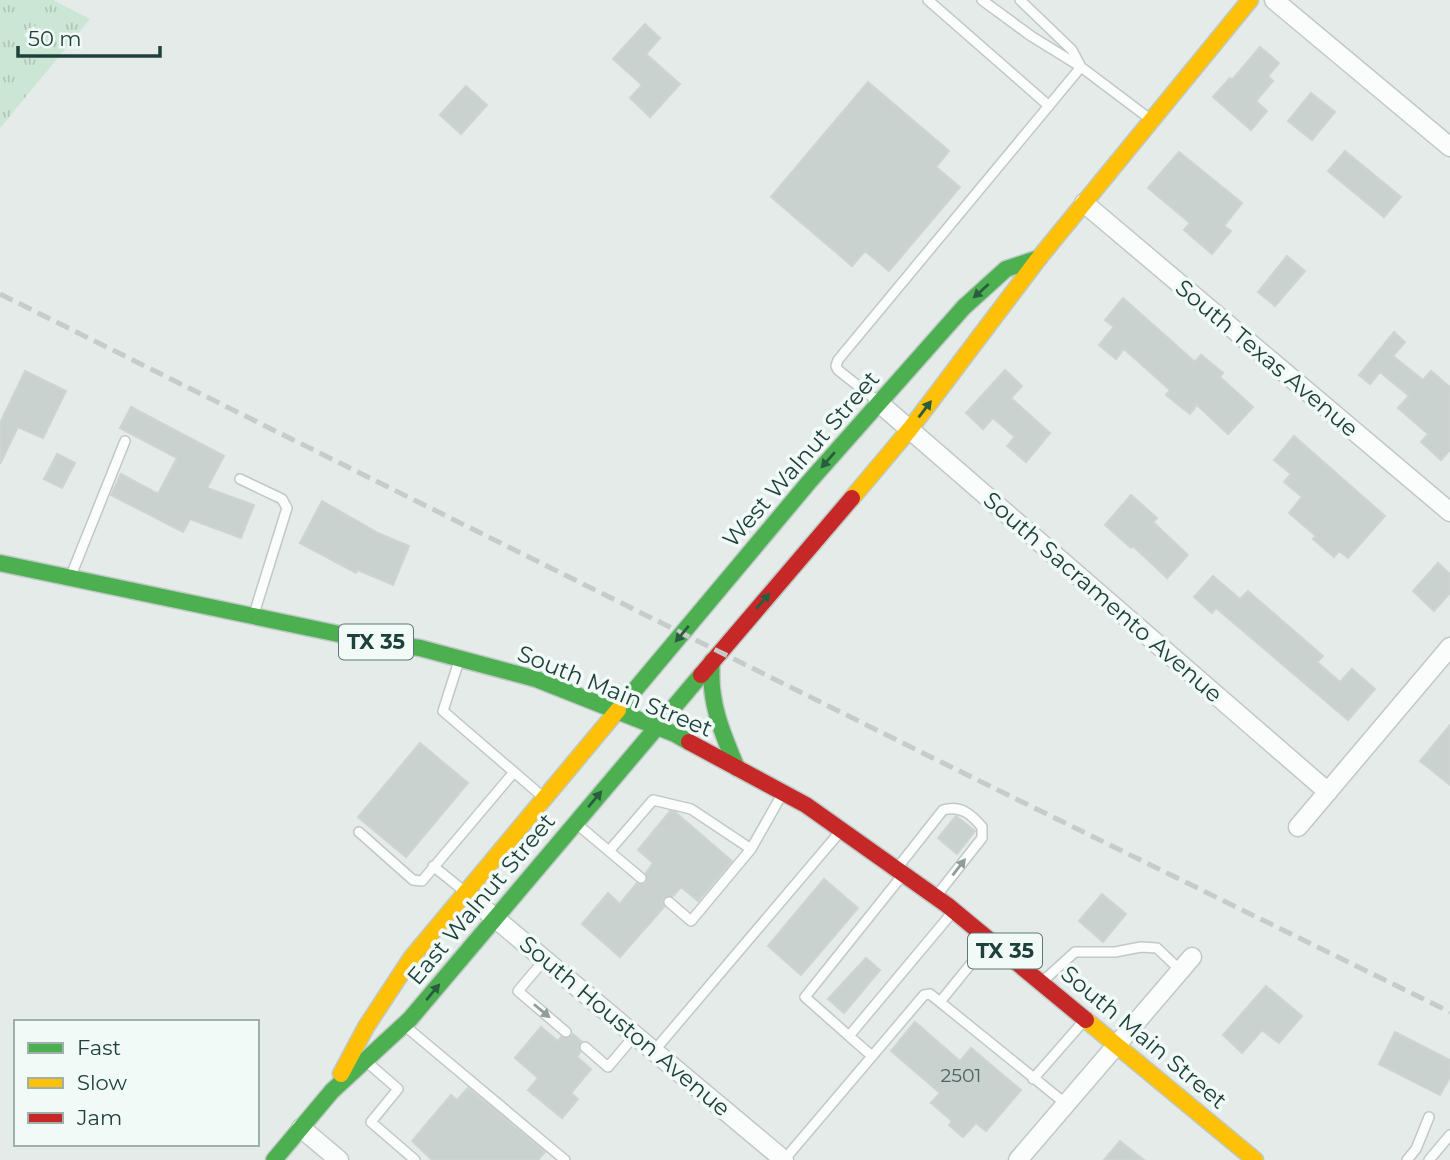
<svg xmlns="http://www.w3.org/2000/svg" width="1450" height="1160" font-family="Montserrat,sans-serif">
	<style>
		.grass { fill: url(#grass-tufts) }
		.building { fill: #cad2d0; stroke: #cdd4d1; stroke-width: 2 }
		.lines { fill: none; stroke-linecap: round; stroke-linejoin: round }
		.lane-casing { stroke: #c1c8c5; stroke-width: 12 }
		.street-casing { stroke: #c1c8c5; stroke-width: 21 }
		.fast-casing { stroke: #bfc9c6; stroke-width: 19 }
		.slow-casing { stroke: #bfc9c6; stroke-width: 19 }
		.jam-casing { stroke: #bfc9c6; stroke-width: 19 }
		.lane { stroke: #fbfcfc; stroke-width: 9 }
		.street { stroke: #fbfcfc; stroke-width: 18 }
		.fast { stroke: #4caf50; stroke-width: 16 }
		.slow { stroke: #ffc107; stroke-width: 16 }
		.jam { stroke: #c62828; stroke-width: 16 }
		.rail { stroke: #c7ccca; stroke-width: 5; stroke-dasharray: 14 7; stroke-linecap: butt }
		.oneway { fill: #2a5c40 }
		.oneway2 { fill: #8d9e9c }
		.labels { text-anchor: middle; stroke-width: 7; stroke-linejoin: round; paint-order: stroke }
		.number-label { font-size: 19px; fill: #4b6661 }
		.shield { fill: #f2faf7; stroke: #5e7873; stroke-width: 2 }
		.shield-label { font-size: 21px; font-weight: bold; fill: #1f413b }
		.street-label { font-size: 23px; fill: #1f413b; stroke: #f2faf7 }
	</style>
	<defs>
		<pattern id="grass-tufts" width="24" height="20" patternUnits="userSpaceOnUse" patternTransform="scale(1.75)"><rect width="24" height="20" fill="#cce6d6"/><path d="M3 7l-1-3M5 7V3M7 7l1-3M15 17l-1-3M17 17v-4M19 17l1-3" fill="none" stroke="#afc6b9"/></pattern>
	</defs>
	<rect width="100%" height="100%" fill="#e4ebe8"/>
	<path class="grass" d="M 0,0 L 53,0 L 90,19 L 0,128 Z"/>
	<path class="building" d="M 645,24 L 660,38 L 646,54 L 680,84 L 650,117 L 630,98 L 642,85 L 613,59 Z
		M 1260,47 L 1279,63 L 1268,76 L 1273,81 L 1256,101 L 1267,111 L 1251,130 L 1213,97 L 1230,78 L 1232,80 Z
		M 868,82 L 949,151 L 936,167 L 960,187 L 889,271 L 865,251 L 852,266 L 771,197 Z
		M 466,86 L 487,105 L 461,134 L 440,115 Z
		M 1311,93 L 1335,112 L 1312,140 L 1288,121 Z
		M 1345,151 L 1401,197 L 1384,217 L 1328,171 Z
		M 1179,152 L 1242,203 L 1224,226 L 1231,231 L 1212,254 L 1184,230 L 1190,223 L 1148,188 Z
		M 1287,256 L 1305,271 L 1275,306 L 1258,292 Z
		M 1123,298 L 1195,362 L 1201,355 L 1223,373 L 1220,377 L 1253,407 L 1228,434 L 1197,405 L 1190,414 L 1166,395 L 1170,390 L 1124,349 L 1116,359 L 1099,345 L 1114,327 L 1105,320 Z
		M 1394,332 L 1405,342 L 1393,356 L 1423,380 L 1431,371 L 1450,387 L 1450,450 L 1441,460 L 1421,442 L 1428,434 L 1398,408 L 1409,396 L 1380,372 L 1370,384 L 1359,375 Z
		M 1005,370 L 1022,386 L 1011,398 L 1050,433 L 1026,462 L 1007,446 L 1015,437 L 993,418 L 983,429 L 966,413 Z
		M 25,371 L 66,391 L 43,438 L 18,427 L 0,464 L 0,423 Z
		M 131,407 L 224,456 L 207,488 L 254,505 L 241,538 L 190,519 L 183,532 L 111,495 L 121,474 L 158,494 L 177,458 L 120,428 Z
		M 1294,436 L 1385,516 L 1348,558 L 1339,551 L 1334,557 L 1313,539 L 1316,536 L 1289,513 L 1302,497 L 1284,482 L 1291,474 L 1274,460 Z
		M 57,454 L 75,463 L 62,488 L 44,479 Z
		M 1131,495 L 1157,518 L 1153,522 L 1188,555 L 1167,578 L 1133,546 L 1131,548 L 1105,525 Z
		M 322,501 L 378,533 L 409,546 L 393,585 L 358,570 L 356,573 L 300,543 Z
		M 1438,563 L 1450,574 L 1450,593 L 1434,611 L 1413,591 Z
		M 1213,576 L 1240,599 L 1248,591 L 1323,656 L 1317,662 L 1340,682 L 1352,669 L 1375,689 L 1348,720 L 1216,608 L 1212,613 L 1194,597 Z
		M 1450,725 L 1450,785 L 1420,761 Z
		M 420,743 L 468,783 L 406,857 L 358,817 Z
		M 670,811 L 675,812 L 732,861 L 698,901 L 681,887 L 673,896 L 664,897 L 662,901 L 664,907 L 620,957 L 582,924 L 608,893 L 620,904 L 637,883 L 643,885 L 647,882 L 646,873 L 653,863 L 638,850 Z
		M 956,816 L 975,831 L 957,854 L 938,838 Z
		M 824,879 L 858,908 L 801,975 L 768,946 Z
		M 1102,894 L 1126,914 L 1103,942 L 1079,921 Z
		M 866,958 L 880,970 L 844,1013 L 828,999 Z
		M 1266,986 L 1302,1016 L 1279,1043 L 1262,1030 L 1242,1053 L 1223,1035 Z
		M 915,1022 L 960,1061 L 971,1048 L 1021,1090 L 986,1131 L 976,1123 L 963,1137 L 949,1125 L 952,1121 L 931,1103 L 940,1093 L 891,1051 Z
		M 541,1027 L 558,1041 L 561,1037 L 569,1038 L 573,1034 L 581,1041 L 578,1046 L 580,1052 L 577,1057 L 591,1069 L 571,1093 L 578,1099 L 562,1118 L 528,1090 L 538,1078 L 515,1058 Z
		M 1395,1032 L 1450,1060 L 1450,1077 L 1440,1095 L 1379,1064 Z
		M 468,1088 L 545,1152 L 538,1160 L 432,1160 L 412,1141 L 451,1095 L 457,1100 Z
		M 1120,1141 L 1144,1160 L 1104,1160 Z"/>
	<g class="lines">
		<g class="lane-casing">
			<path id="lane" d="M 928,0 L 1049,106
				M 1020,0 L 1072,50 L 1081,67 L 1150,119
				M 876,400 L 838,370 L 836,366 L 838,360 L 1081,67 L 1031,36 L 982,0
				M 240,479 L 282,499 L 287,508 L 254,614
				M 72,573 L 125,441
				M 514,772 L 543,797
				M 578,825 L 641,878
				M 359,832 L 413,880 L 422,881 L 514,772 L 443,711 L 459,661
				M 609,851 L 653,800 L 691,809 L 751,849
				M 433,866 L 464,891
				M 898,867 L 943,810 C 961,805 971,814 982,827 L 982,838 L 937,895
				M 901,877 L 805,997 L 849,1036 L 951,914
				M 669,902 L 691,921 L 751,849 L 781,796
				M 545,959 L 518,991 L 566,1032
				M 1043,981 L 1075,952 L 1115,952 L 1141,947 L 1157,948 L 1181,971
				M 940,1002 L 1066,1104
				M 405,1026 L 565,1160
				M 849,1036 L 872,1056
				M 585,1047 L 608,1067 L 635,1035
				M 654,1051 L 839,833
				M 368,1063 L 398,1089 L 371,1122 L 415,1160
				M 1033,1079 L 1082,1023
				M 784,1160 L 924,995 L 930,994 L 940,1002 L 987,944
				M 1407,1160 L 1416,1149 L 1429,1117
				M 1429,1160 L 1450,1135"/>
		</g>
		<g class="street-casing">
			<path id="street" d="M 1274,0 L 1450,147
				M 1084,203 L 1450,512
				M 878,402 L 1328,792
				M 1298,827 L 1450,647
				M 465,893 L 784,1160
				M 301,1128 L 339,1160
				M 1018,1160 L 1192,957"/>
		</g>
		<g class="fast-casing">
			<path id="fast" d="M 0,563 L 377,642 L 420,648 L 536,679 L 675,734 L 689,742
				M 712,661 C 708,700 722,733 737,768
				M 618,710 L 809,482 L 964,307 L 1006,269 L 1039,258
				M 274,1160 L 332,1091 L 410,1019 L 701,675"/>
		</g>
		<g class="slow-casing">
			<path id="slow" d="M 852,498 L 910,429 L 1039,258 L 1250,0
				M 1086,1020 L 1255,1160
				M 341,1074 L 366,1027 L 412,957 L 618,710"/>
		</g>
		<g class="jam-casing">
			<path id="jam" d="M 701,675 L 852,498
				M 689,742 L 806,805 L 947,905 L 1086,1020"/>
		</g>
		<use href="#lane" class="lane"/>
		<use href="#street" class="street"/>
		<use href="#fast" class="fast"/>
		<use href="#slow" class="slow"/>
		<use href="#jam" class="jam"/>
		<path class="rail" d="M 0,294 L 945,764 L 1450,1012"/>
	</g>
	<defs><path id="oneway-solid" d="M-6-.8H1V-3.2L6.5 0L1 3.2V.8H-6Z" transform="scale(1.75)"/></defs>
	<g class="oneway">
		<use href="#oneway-solid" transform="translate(981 291) rotate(138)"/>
		<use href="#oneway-solid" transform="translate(925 409) rotate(-53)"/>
		<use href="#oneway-solid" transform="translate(828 460) rotate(131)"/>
		<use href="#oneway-solid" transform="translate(763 601) rotate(-49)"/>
		<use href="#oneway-solid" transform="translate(682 634) rotate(130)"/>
		<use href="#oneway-solid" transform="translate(595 799) rotate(-50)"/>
		<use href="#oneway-solid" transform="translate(433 992) rotate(-50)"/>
	</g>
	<g class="oneway2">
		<use href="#oneway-solid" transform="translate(959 867) rotate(-52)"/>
		<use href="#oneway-solid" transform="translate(542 1011) rotate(40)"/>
	</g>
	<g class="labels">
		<g class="number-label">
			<text x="961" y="1082">2501</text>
		</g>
		<g class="shield">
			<rect x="339" y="624.5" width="74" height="35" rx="5"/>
			<rect x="968" y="933.5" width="74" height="35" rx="5"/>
		</g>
		<g class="shield-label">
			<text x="376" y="649">TX 35</text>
			<text x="1005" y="958">TX 35</text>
		</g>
		<g class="street-label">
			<text transform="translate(1267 358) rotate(40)" y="8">South Texas Avenue</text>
			<text transform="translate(801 459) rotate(-49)" y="8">West Walnut Street</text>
			<text transform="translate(1103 597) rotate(41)" y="8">South Sacramento Avenue</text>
			<text transform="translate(615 691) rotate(22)" y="8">South Main Street</text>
			<text transform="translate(481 899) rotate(-50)" y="8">East Walnut Street</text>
			<text transform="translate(625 1026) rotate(40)" y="8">South Houston Avenue</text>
			<text transform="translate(1144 1037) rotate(40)" y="8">South Main Street</text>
		</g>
	</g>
	<rect x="14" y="1020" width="245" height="126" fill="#f2faf7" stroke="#9eb0ac" stroke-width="2"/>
	<rect x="28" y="1043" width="35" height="10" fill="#4caf50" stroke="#9eb0ac" stroke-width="2"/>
	<text x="77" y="1055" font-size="21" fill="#1f413b">Fast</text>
	<rect x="28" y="1078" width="35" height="10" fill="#ffc107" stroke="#9eb0ac" stroke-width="2"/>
	<text x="77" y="1090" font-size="21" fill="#1f413b">Slow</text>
	<rect x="28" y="1113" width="35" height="10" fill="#c62828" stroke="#9eb0ac" stroke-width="2"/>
	<text x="77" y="1125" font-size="21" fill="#1f413b">Jam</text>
	<path d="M18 46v10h142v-10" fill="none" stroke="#1f413b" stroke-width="3.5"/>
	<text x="28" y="46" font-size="21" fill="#1f413b" stroke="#f2faf7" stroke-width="5" paint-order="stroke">50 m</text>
</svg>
